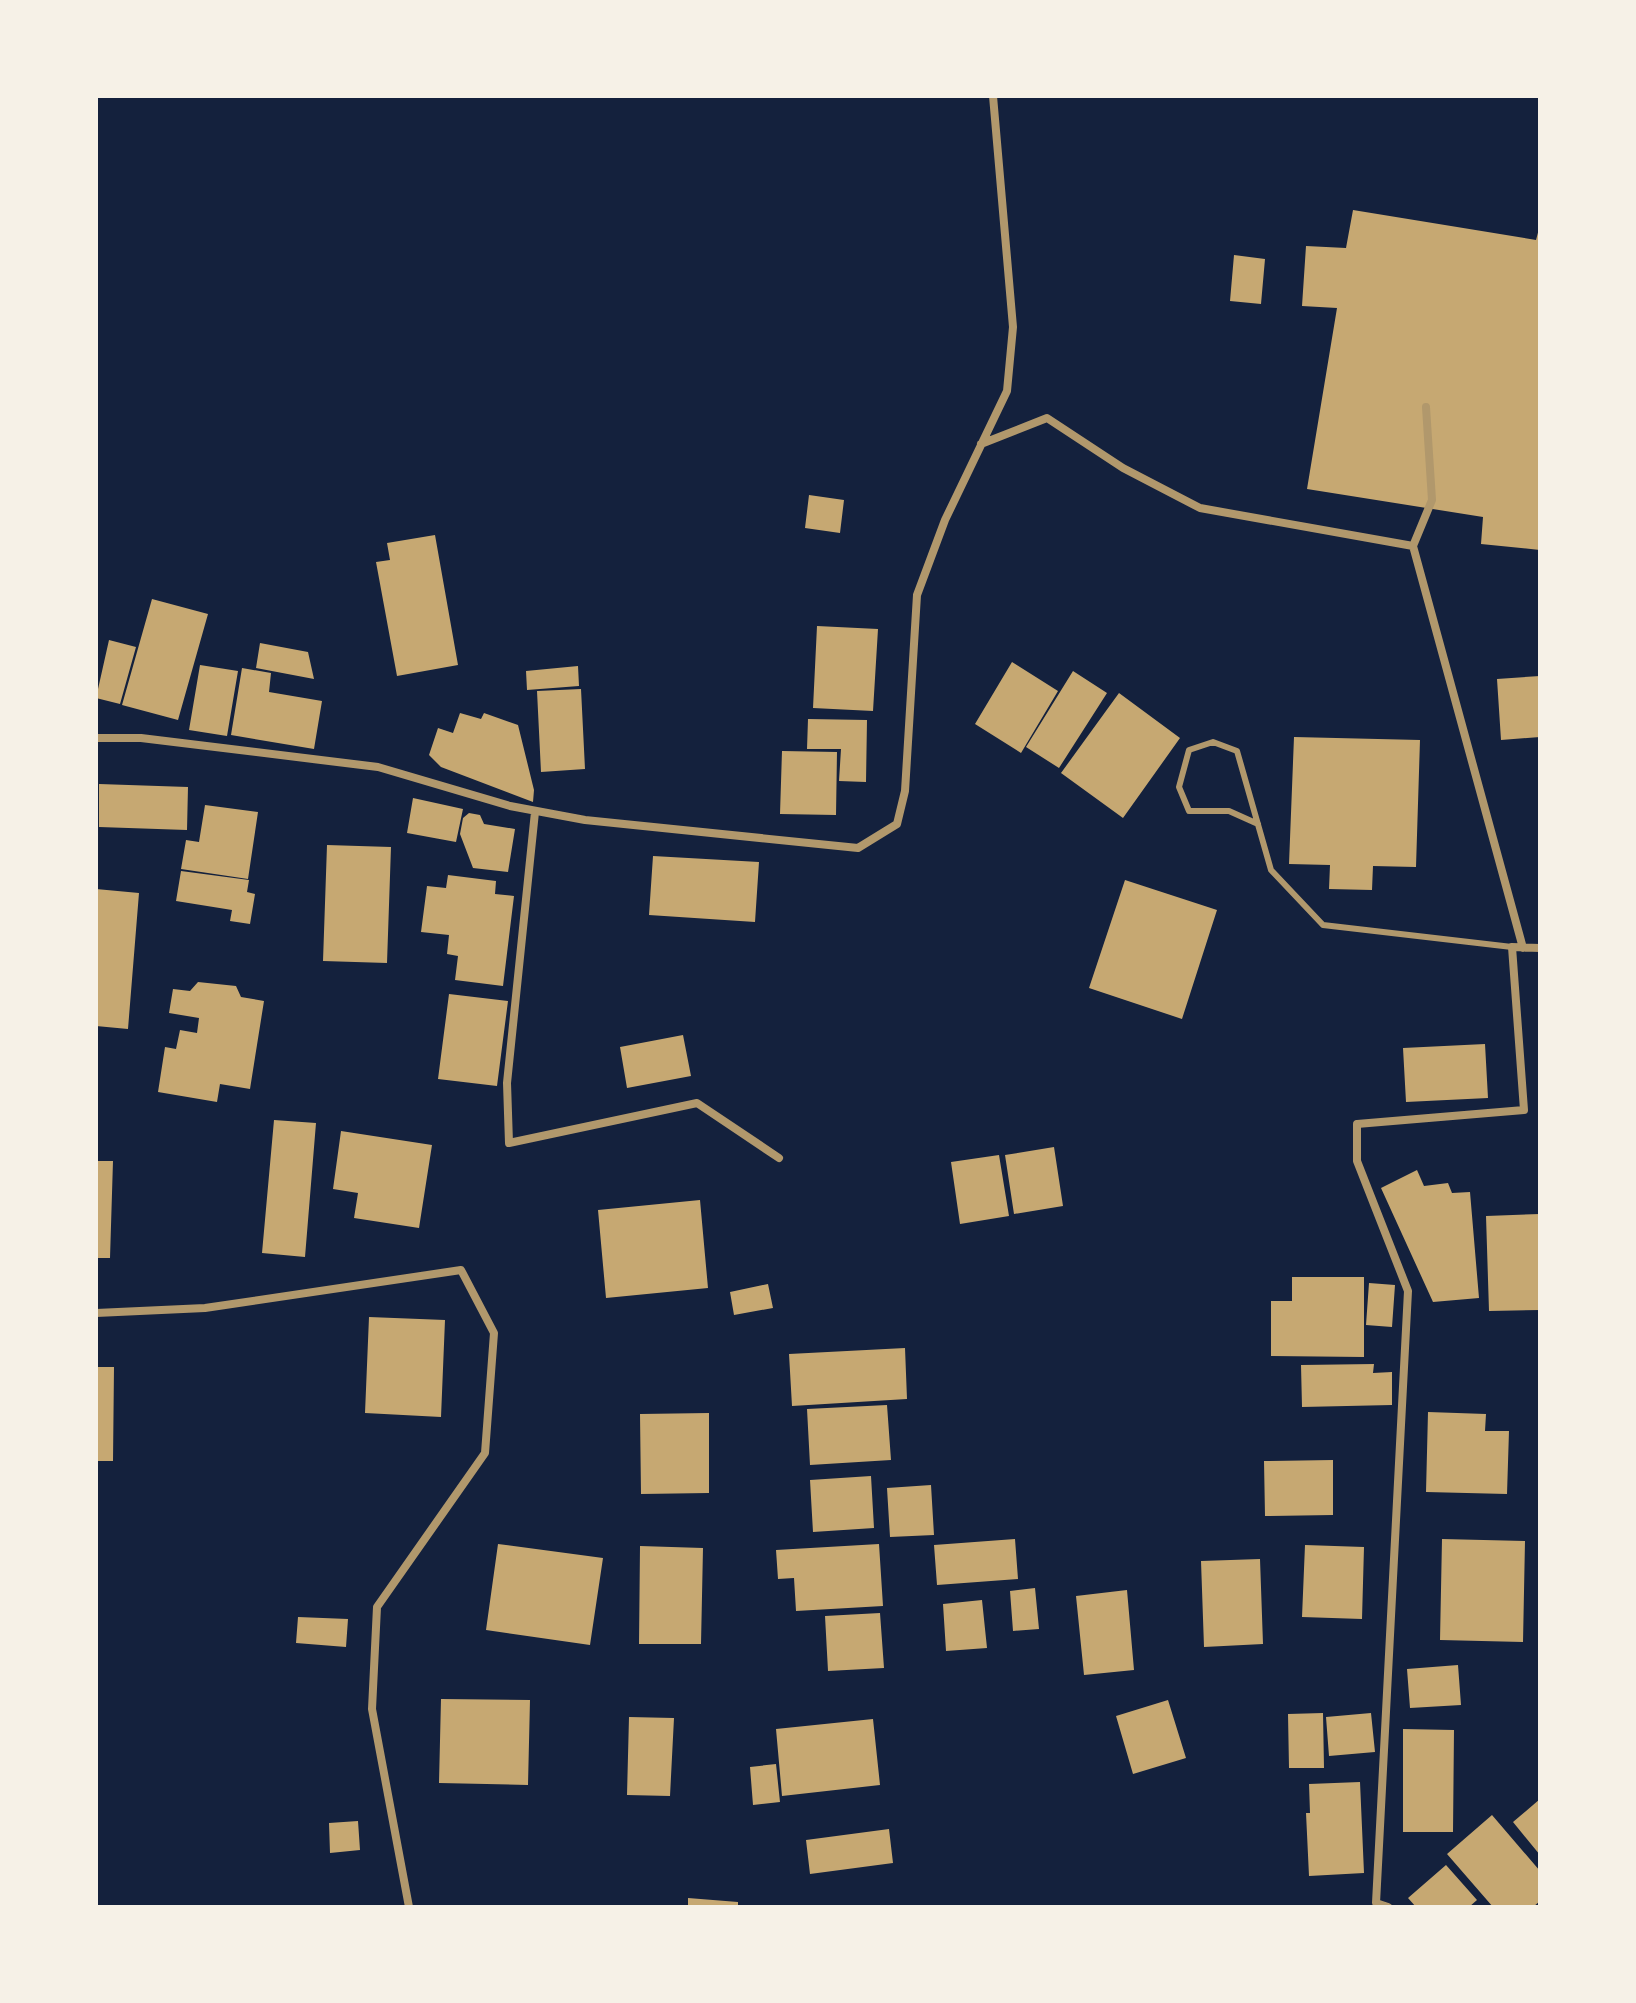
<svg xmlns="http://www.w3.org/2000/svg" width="1636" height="2003" font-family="Mulish,sans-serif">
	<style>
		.building { fill: #c6a872 }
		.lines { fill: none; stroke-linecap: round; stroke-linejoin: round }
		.service { stroke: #b1986c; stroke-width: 6 }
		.minor { stroke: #b1986c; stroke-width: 8 }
	</style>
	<rect width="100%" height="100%" fill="#14213d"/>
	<path class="building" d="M 1353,210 L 1536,240 L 1540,225 L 1540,550 L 1481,544 L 1483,517 L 1307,489 L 1337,308 L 1302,306 L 1306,246 L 1346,248 Z
		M 1234,255 L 1265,259 L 1261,304 L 1230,301 Z
		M 809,495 L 844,500 L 840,533 L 805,528 Z
		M 435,535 L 458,665 L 397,676 L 376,562 L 390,560 L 387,543 Z
		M 152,599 L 208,614 L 178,720 L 122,705 Z
		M 817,626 L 878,629 L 873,711 L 813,708 Z
		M 109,640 L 136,647 L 120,704 L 96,698 Z
		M 260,643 L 308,652 L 314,679 L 256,668 Z
		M 1012,662 L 1058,691 L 1021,753 L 975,724 Z
		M 200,665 L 238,671 L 227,736 L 189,730 Z
		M 578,666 L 579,686 L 527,690 L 526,671 Z
		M 242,668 L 271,673 L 269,692 L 322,701 L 314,749 L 231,735 Z
		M 1073,671 L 1107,693 L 1059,768 L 1026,747 Z
		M 1540,676 L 1540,737 L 1501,740 L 1497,679 Z
		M 581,689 L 585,769 L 541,772 L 537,691 Z
		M 1119,693 L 1180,738 L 1123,818 L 1061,773 Z
		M 460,713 L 481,719 L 484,713 L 518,725 L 534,790 L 533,802 L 441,767 L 429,755 L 438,728 L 453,733 Z
		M 808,719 L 867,720 L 866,782 L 839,781 L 841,749 L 807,749 Z
		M 1294,737 L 1420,740 L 1416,867 L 1373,866 L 1372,890 L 1329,889 L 1330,865 L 1289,864 Z
		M 782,751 L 837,752 L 836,815 L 780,814 Z
		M 99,784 L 188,787 L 187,830 L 99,827 Z
		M 413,798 L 463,809 L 456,842 L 407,833 Z
		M 205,805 L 258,812 L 248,879 L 181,869 L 186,840 L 199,842 Z
		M 469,813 L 480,815 L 484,824 L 515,829 L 508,872 L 473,868 L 460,834 L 463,818 Z
		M 327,845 L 391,847 L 387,963 L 323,961 Z
		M 653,856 L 759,862 L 755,922 L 649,915 Z
		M 181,871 L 249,880 L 247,892 L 255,894 L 250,924 L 230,921 L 232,910 L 176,901 Z
		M 448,875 L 496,881 L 495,894 L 514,896 L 503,986 L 455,980 L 458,956 L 447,954 L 449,935 L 421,932 L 427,886 L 446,888 Z
		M 1125,880 L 1217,910 L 1182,1019 L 1089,988 Z
		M 96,889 L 139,893 L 128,1029 L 96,1026 Z
		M 198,982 L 236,986 L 241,997 L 264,1001 L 250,1089 L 220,1084 L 217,1102 L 158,1092 L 165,1047 L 176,1049 L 180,1030 L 197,1033 L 199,1018 L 169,1013 L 173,989 L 190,991 Z
		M 449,994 L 508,1001 L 497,1086 L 438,1079 Z
		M 683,1035 L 691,1076 L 627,1088 L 620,1047 Z
		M 1485,1044 L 1488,1098 L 1406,1102 L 1403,1048 Z
		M 274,1120 L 316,1123 L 305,1257 L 262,1253 Z
		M 341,1131 L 432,1145 L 419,1228 L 354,1218 L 358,1193 L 333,1189 Z
		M 1054,1147 L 1063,1206 L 1014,1214 L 1005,1155 Z
		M 999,1155 L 1009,1216 L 960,1224 L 951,1162 Z
		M 96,1161 L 113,1161 L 110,1258 L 96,1258 Z
		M 1417,1170 L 1424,1186 L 1448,1183 L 1452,1193 L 1470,1192 L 1479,1298 L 1433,1302 L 1381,1188 Z
		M 700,1200 L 708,1288 L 606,1298 L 598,1210 Z
		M 1540,1214 L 1540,1310 L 1489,1311 L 1486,1216 Z
		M 1292,1277 L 1364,1277 L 1364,1357 L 1271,1356 L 1271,1301 L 1292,1301 Z
		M 1369,1283 L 1395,1285 L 1392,1327 L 1366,1325 Z
		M 768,1284 L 773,1308 L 734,1315 L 730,1292 Z
		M 369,1317 L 445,1320 L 441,1417 L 365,1413 Z
		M 905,1348 L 907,1399 L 792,1406 L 789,1354 Z
		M 1374,1364 L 1373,1373 L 1392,1372 L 1392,1405 L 1302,1407 L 1301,1365 Z
		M 96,1367 L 114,1367 L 113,1461 L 96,1461 Z
		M 887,1405 L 891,1460 L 810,1465 L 807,1409 Z
		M 1428,1412 L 1486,1414 L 1485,1431 L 1509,1431 L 1507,1494 L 1426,1492 Z
		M 709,1413 L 709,1493 L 641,1494 L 640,1414 Z
		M 1333,1460 L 1333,1515 L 1265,1516 L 1264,1461 Z
		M 871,1476 L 874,1528 L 813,1532 L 810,1480 Z
		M 931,1485 L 934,1535 L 890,1537 L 887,1488 Z
		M 1015,1539 L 1018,1579 L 937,1585 L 934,1545 Z
		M 1442,1539 L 1525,1541 L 1523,1642 L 1440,1640 Z
		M 498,1544 L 603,1558 L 590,1645 L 486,1630 Z
		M 879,1544 L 883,1606 L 796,1611 L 794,1578 L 778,1579 L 776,1550 Z
		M 1305,1545 L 1364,1547 L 1362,1619 L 1302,1617 Z
		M 640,1546 L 703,1548 L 701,1644 L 639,1644 Z
		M 1260,1559 L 1263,1644 L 1204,1647 L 1201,1561 Z
		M 1035,1588 L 1039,1629 L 1013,1631 L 1010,1591 Z
		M 1127,1590 L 1134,1670 L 1084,1675 L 1076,1596 Z
		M 982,1600 L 987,1648 L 946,1651 L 943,1604 Z
		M 880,1613 L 884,1668 L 828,1671 L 825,1616 Z
		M 298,1617 L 348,1619 L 346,1647 L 296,1643 Z
		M 1458,1665 L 1461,1705 L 1410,1708 L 1407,1669 Z
		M 441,1699 L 530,1700 L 528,1785 L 439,1783 Z
		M 1168,1700 L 1186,1758 L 1133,1774 L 1116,1716 Z
		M 1323,1713 L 1324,1768 L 1289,1768 L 1288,1714 Z
		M 1371,1713 L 1375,1752 L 1329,1756 L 1326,1717 Z
		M 629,1717 L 674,1718 L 670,1796 L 627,1795 Z
		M 873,1719 L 880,1785 L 782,1796 L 776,1729 Z
		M 1403,1729 L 1454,1730 L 1453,1832 L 1403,1832 Z
		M 776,1764 L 780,1802 L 753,1805 L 750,1767 Z
		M 1360,1782 L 1364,1873 L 1309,1876 L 1306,1813 L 1310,1813 L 1309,1784 Z
		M 1540,1799 L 1540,1855 L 1513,1822 Z
		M 1492,1815 L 1540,1871 L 1540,1901 L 1533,1907 L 1493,1907 L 1447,1854 Z
		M 358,1821 L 360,1850 L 330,1853 L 329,1823 Z
		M 889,1829 L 893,1863 L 810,1874 L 806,1840 Z
		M 1446,1865 L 1477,1900 L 1469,1907 L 1416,1907 L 1408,1898 Z
		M 688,1898 L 738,1902 L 738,1907 L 688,1907 Z"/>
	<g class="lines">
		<path class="service" d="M 1258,824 L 1229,811 L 1189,811 L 1179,787 L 1189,750 L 1213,742 L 1237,751 L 1271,870 L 1323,925 L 1512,947"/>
		<path class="minor" d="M 981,444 L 1047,418 L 1123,468 L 1200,508 L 1413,546 L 1523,948
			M 1413,546 L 1432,500 L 1426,407
			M 96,738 L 141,738 L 378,767 L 510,806 L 585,820 L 858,848 L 897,824 L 905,791 L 917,595 L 945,520 L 1007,391 L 1013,327 L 993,96
			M 535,812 L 507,1083 L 509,1143 L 697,1103 L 779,1158
			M 96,1313 L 205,1308 L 461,1270 L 494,1333 L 485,1453 L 377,1607 L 372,1709 L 409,1907
			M 1388,1907 L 1376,1903 L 1408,1291 L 1357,1161 L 1357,1124 L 1524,1110 L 1512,947 L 1540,948"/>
	</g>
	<rect width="1636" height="2003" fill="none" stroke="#f6f1e7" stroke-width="196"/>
</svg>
